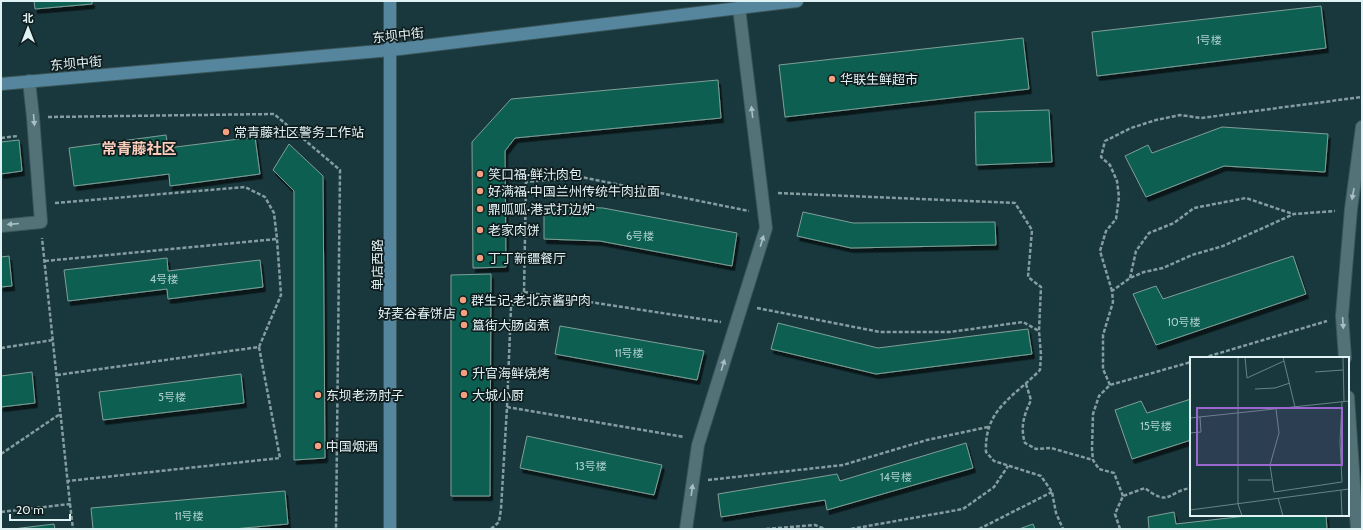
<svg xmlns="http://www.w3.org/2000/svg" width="1363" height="530" font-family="Cabin,'Noto Sans SC',sans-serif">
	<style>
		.building { fill: #0a5f51; stroke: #809f97; filter: url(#shadow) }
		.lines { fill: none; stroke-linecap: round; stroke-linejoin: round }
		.street-casing { stroke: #3a565a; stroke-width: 14 }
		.secondary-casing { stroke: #3a565a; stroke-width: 14 }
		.path { stroke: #859da1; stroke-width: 2.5; stroke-dasharray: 4 2; stroke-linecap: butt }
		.street { stroke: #537278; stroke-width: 12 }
		.secondary { stroke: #55869e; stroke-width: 12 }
		.oneway { fill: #a8bfc3 }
		.poi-dot { fill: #f2a07f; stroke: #101d1f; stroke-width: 1.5 }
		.labels { text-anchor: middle; stroke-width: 3.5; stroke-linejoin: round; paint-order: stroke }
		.number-label { font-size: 11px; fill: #abcdcc }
		.street-label { font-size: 13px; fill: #e1f2f5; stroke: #101d1f }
		.poi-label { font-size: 13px; fill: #e1f2f5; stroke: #101d1f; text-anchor: start }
		.quarter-label { font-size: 15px; font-weight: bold; fill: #fccdba; stroke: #101d1f }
		.inset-road { fill: none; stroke: #698287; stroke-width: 1 }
		.view { fill: #9a67cf; fill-opacity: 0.15; stroke: #9a67cf; stroke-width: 2 }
		.inset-edge { fill: none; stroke: #e1f2f5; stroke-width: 2 }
	</style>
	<defs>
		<filter id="shadow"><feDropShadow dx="2.5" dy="4.5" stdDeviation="0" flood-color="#0009"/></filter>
	</defs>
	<rect width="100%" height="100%" fill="#19383d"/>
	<path class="building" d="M 34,1 L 92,1 L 92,4 L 35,9 Z
		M 1321,6 L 1326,48 L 1097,76 L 1092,32 Z
		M 1023,38 L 1029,89 L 785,117 L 779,65 Z
		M 718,80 L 721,118 L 515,138 L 505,151 L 506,267 L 473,268 L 472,142 L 511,99 Z
		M 1049,110 L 1052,162 L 976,165 L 975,112 Z
		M 1222,127 L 1328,134 L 1325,172 L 1224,166 L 1146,197 L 1125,156 L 1148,145 L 1152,153 Z
		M 166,135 L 168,148 L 255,137 L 260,174 L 170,186 L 169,174 L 74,186 L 69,148 Z
		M 19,140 L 22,171 L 1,174 L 1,142 Z
		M 289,144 L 323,176 L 325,458 L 294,460 L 294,191 L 273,170 Z
		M 544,206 L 603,208 L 737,233 L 732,266 L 600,241 L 544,239 Z
		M 803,212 L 853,223 L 995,222 L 996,245 L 851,248 L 797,236 Z
		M 9,256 L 12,286 L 1,287 L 1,257 Z
		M 1293,256 L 1306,294 L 1156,345 L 1133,294 L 1156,286 L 1163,299 Z
		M 167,258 L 168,271 L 260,260 L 263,287 L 168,299 L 167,289 L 68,301 L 64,270 Z
		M 491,274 L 490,496 L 451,496 L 451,275 Z
		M 778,323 L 878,348 L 1028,329 L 1032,354 L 876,374 L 771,349 Z
		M 560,326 L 704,351 L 697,380 L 555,354 Z
		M 32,372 L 35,403 L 1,407 L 1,376 Z
		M 241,374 L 244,403 L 103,420 L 99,392 Z
		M 1191,399 L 1191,440 L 1132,459 L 1115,410 L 1141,401 L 1147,413 Z
		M 527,436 L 662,465 L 654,495 L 520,468 Z
		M 966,443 L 973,468 L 827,510 L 825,500 L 721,517 L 718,494 L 837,474 L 840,481 Z
		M 285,491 L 288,524 L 233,529 L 93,529 L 91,508 Z
		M 1174,512 L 1176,524 L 1255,515 L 1326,515 L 1327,529 L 1149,529 L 1148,517 Z
		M 54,524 L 55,529 L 13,529 Z
		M 1033,524 L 1035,529 L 1019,529 Z"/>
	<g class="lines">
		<g class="street-casing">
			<path id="street" d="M 1,226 L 41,222 L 33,117 L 29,81
				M 1345,358 L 1342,316 L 1351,209 L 1362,127
				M 1348,397 L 1357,529
				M 686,529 L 698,445 L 766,228 L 739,8"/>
		</g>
		<g class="secondary-casing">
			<path id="secondary" d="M 1,84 L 391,50 L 797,1
				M 390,529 L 390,1"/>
		</g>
		<path class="path" d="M 48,117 L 274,114 L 340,170 L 336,529
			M 1,138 L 18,136
			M 778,193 L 1015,203 L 1032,230 L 1028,277 L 1041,287 L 1039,331 L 1041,355 L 1040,370 C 1014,397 984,409 986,452 L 994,461 L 1041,476 L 1052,492 L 1056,513 L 1063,529
			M 55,203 L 245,187 L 265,197 L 274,213 L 277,239 L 281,295 L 259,347
			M 45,261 L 277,239
			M 1130,278 L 1136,251 L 1149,233 L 1174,223 L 1194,208 L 1246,198 L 1293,214
			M 1112,291 L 1100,251 L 1106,231 L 1116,219 L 1119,197 L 1117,181 L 1110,165 L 1101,157 L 1105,141 L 1131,128 L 1156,120 L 1180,115 L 1201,118 L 1362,97
			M 524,292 L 721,322
			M 757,308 L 880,332 L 950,332 L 1023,322 L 1039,331
			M 1,348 L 53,340
			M 1203,358 L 1327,321
			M 57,375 L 259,347 L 280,458 L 68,481
			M 1026,384 L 1031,400 C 1024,415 1020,427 1025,443 L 1036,449 L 1051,448 L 1093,460
			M 1110,385 L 1103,369 L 1103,335 L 1113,302 L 1112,291 L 1130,278 L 1144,272 L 1163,268 L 1192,255 L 1223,246 L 1294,214 L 1335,211
			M 507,407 L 684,437
			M 1,454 L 60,414
			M 708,480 L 843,465 L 927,440 L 988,427
			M 1123,496 L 1114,473 L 1099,469 L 1093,460 L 1092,449 L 1093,414 L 1099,396 L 1110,385 L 1191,362
			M 70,504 L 73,529
			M 1,512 L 70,504 L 42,238
			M 491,529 L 499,522 L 501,509 L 507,407 L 511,307 L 524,292 L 526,182 L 581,177 L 749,211
			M 766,529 L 815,525 L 825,529
			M 851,529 L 963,509 L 994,487 L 1008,466
			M 979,529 L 1052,492
			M 1120,529 L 1115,514 L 1123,496 L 1145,488 C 1170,508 1168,491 1191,488"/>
		<use href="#street" class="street"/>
		<use href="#secondary" class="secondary"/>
	</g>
	<defs><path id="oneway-solid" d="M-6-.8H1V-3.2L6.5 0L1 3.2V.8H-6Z"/></defs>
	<g class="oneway">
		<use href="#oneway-solid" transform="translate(752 112) rotate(-97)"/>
		<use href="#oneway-solid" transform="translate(34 120) rotate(85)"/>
		<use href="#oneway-solid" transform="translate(1353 194) rotate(100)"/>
		<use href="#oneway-solid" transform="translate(13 224) rotate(175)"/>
		<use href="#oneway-solid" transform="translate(762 241) rotate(-73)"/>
		<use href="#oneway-solid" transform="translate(1343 323) rotate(86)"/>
		<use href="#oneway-solid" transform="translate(723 365) rotate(-73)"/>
		<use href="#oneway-solid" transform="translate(692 490) rotate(-82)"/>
	</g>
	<g class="poi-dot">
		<circle cx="832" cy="79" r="4"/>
		<circle cx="226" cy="132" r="4"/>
		<circle cx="480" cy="174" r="4"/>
		<circle cx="480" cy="191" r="4"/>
		<circle cx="480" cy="209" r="4"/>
		<circle cx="480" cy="230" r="4"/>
		<circle cx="480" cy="258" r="4"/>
		<circle cx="463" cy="300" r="4"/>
		<circle cx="464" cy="313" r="4"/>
		<circle cx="464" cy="325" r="4"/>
		<circle cx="464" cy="373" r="4"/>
		<circle cx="318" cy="395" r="4"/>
		<circle cx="464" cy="395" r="4"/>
		<circle cx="318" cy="446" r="4"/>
	</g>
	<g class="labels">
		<g class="number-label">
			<text x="1209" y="44">1号楼</text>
			<text x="640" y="240">6号楼</text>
			<text x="164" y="283">4号楼</text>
			<text x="1184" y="326">10号楼</text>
			<text x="629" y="357">11号楼</text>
			<text x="172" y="401">5号楼</text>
			<text x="1156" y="430">15号楼</text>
			<text x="591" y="470">13号楼</text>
			<text x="896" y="481">14号楼</text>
			<text x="189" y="520">11号楼</text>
		</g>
		<g class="street-label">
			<text transform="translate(398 35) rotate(-6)" y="5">东坝中街</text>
			<text transform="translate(76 63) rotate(-5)" y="5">东坝中街</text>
			<text transform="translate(377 265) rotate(-90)" y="5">单店西路</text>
		</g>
		<g class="poi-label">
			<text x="840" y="84">华联生鲜超市</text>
			<text x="234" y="137">常青藤社区警务工作站</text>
			<text x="488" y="179">笑口福·鲜汁肉包</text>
			<text x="488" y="196">好满福·中国兰州传统牛肉拉面</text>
			<text x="488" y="214">鼎呱呱·港式打边炉</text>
			<text x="488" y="235">老家肉饼</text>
			<text x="488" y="263">丁丁新疆餐厅</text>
			<text x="471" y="305">群生记·老北京酱驴肉</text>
			<text x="456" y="318" text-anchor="end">好麦谷春饼店</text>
			<text x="472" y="330">簋街大肠卤煮</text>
			<text x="472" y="378">升官海鲜烧烤</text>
			<text x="326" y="400">东坝老汤肘子</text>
			<text x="472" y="400">大城小厨</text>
			<text x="326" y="451">中国烟酒</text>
		</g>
		<g class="quarter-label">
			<text x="139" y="154">常青藤社区</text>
		</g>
	</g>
	<g transform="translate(1190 357)">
		<rect width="159" height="159" fill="#19383d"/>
		<path class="inset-road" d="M 48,0 L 48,147 L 52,159M 55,0 L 57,21 L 94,4M 93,0 L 105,50M 153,0 L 154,45M 125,15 L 153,13M 65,32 L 85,31 L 100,26M 86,52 L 89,76 L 80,108 L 84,135 L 152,125 L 150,85 L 152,45M 0,61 L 159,44M 0,76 L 11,75 L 10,60M 63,108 L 80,108M 58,123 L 81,123M 151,133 L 152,159M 88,141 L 93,159M 0,153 L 159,132"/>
		<path class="view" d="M 7,51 L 152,51 L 152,108 L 7,108 Z"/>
		<rect width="159" height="159" class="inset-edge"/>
	</g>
	<rect width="1363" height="530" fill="none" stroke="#e1f2f5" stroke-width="4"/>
	<g transform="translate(28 28)" stroke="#101d1f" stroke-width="3" paint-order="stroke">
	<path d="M0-3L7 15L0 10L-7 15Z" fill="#e1f2f5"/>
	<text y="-6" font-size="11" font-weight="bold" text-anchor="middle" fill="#e1f2f5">北</text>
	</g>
	<path d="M10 514v6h60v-6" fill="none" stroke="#e1f2f5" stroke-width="2"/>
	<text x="16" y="514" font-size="12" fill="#e1f2f5" stroke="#101d1f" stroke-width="3" paint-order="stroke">20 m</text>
</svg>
